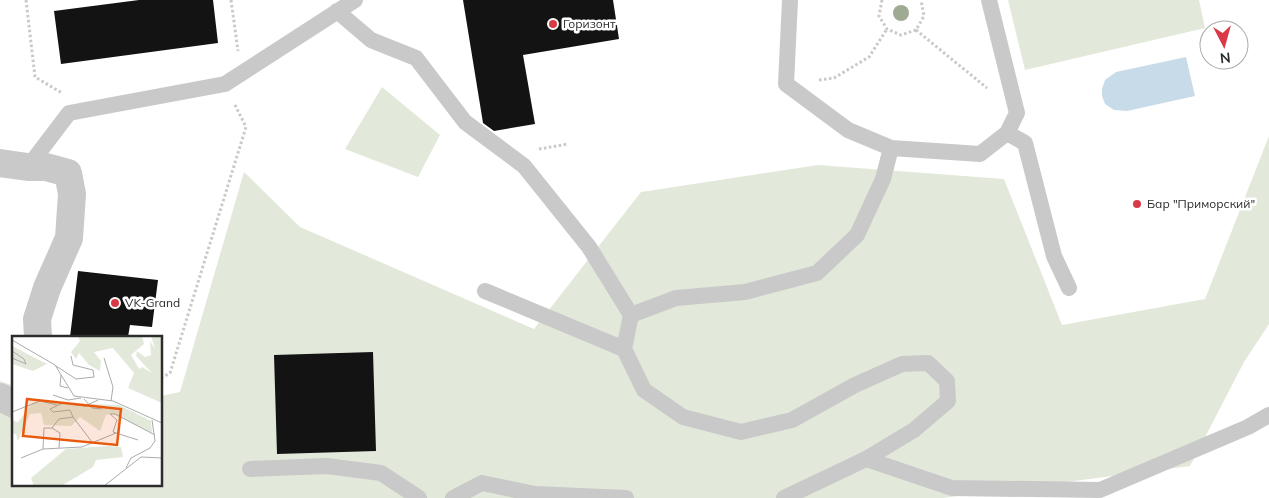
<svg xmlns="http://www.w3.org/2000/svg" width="1269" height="498" font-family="Mulish,sans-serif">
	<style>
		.green { fill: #e2e9da }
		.water { fill: #c7dce8 }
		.building { fill: #131313 }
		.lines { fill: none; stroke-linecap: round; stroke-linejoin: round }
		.path { stroke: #c9c9c9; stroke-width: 3; stroke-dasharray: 2.5 2.5; stroke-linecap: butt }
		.service { stroke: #c9c9c9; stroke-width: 16 }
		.minor { stroke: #c9c9c9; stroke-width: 28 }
		.tree { fill: #9faa94 }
		.poi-dot { fill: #d93946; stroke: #fff; stroke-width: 2 }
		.labels { text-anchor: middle; stroke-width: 5; stroke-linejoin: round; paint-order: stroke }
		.poi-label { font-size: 12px; fill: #2c2c2c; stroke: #fff; text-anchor: start }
		.inset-road { fill: none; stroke: #ababab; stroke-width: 1 }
		.view { fill: #e8590c; fill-opacity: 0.15; stroke: #e8590c; stroke-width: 2.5 }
		.inset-edge { fill: none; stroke: #2c2c2c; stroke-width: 2.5 }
	</style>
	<rect width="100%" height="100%" fill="#fff"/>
	<path class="green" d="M 1008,0 L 1199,0 L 1205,28 L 1025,70 Z
		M 382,87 L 440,135 L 418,177 L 345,149 Z
		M 1269,136 L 1269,324 L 1244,362 L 1190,466 L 943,498 L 0,498 L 0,381 L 14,386 L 14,484 L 161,484 L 161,396 L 180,392 L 244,172 L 300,227 L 534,329 L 641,192 L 818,165 L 1004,179 L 1062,325 L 1205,299 Z"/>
	<path class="water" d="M 1186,57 L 1195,96 L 1127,111 L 1114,110 L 1105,104 L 1102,96 L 1102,89 L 1105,80 L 1116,72 Z"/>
	<path class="building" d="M 139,0 L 213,0 L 218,43 L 61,64 L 54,11 Z
		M 463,0 L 613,0 L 619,39 L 523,55 L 535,124 L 494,131 L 483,123 Z
		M 78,271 L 158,280 L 152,327 L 130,325 L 128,337 L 70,337 Z
		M 373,352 L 376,451 L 277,454 L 274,355 Z"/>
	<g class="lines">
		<path class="path" d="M 26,0 L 35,77 L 62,93
			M 231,0 L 238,51
			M 882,0 L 879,16 L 887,29 L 901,35 L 916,30 L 924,16 L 921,0
			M 916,30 L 987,88
			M 819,80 L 834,78 L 869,57 L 887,29
			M 539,149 L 568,144
			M 161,378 L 170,373 L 246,127 L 234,103"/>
		<path class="service" d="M 790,0 L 786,84 L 848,130 L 891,148
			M 337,11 L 371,40 L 416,58 L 465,122 L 524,166 L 589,247 L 631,315
			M 1007,133 L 1025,143 L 1054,256 L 1069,288
			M 28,167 L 69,113 L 225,84 L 355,0
			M 485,291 L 624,349
			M 866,459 L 952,488 L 1100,490 L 1248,427 L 1269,415
			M 250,469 L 327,466 L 381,473 L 419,498
			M 453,498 L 482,483 L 535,494 L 626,498
			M 784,498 L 866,459 L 914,430 L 948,401 L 947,381 L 928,363 L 902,364 L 855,385 L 792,420 L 741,432 L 683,417 L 644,390 L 624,349 L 631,315 L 676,298 L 745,292 L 817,273 L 857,235 L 883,179 L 891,148 L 980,154 L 1007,133 L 1017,113 L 989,0"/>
		<path class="minor" d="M 0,163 L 28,167 L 46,167 L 68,173 L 72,194 L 69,238 L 47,288 L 37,319 L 38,337
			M 0,397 L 14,404"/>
	</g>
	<circle class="tree" cx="901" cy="13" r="8"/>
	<g class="poi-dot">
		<circle cx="553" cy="24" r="5"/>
		<circle cx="1137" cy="204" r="5"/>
		<circle cx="115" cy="303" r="5"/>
	</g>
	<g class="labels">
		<g class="poi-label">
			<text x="563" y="28">Горизонт</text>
			<text x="1147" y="208">Бар "Приморский"</text>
			<text x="125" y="307">VK-Grand</text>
		</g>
	</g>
	<g transform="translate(12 336)">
		<rect width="150" height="150" fill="#fff"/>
		<path d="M 66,0 L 130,0 L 132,8 L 119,19 L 127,33 L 130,31 L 140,37 L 124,20 L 125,15 L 133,21 L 139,19 L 138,5 L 143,13 L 139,0 L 150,0 L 150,67 L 116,52 L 122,37 L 101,12 L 82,16 L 89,25 L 88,35 L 77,29 L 67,17 L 64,23 L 59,16 L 68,5 ZM 0,10 L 35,28 L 21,35 L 0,28 ZM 21,66 L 107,69 L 139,85 L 140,97 L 101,78 L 94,79 L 88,95 L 68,81 L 59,90 L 32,89 L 29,77 L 18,78 L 6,105 L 4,98 L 0,98 L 0,84 L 6,86 ZM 96,110 L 109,111 L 111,121 L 84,124 L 81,131 L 49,150 L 22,150 L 19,142 L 54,113 Z" fill="#e2e9da"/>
		<path class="inset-road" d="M 0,4 L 43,29 L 62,60 L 101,65 L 150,87M 0,15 L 12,23 L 14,28M 0,22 L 14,28M 92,22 L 101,51 L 99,65M 44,30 L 64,43 L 82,41 L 81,34 L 61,29 L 59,20M 49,39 L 48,50 L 56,52M 41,59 L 56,64 L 69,62M 72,63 L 80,72 L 90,73M 0,76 L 28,65 L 45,69M 61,81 L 80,106M 40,92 L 48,97 L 47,112M 126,104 L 101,96 L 105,84 L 98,78 L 103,78 L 143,99M 31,113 L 70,111 L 104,97M 9,122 L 31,113 L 32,92 L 40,92 L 47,83 L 61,81 L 58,74 L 41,76 L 38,73 L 51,67 L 73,70 L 86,64M 114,132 L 119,122 L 138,112 L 143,105 L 140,84M 92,150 L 129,121 L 150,122"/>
		<path class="view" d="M 15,63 L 109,73 L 105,109 L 11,100 Z"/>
		<rect width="150" height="150" class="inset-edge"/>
	</g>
	<g transform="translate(1224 45) rotate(174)"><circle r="24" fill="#ffffff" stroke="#ababab"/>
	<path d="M0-4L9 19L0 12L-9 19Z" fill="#d93946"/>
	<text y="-8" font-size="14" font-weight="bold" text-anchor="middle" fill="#2c2c2c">N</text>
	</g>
</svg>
